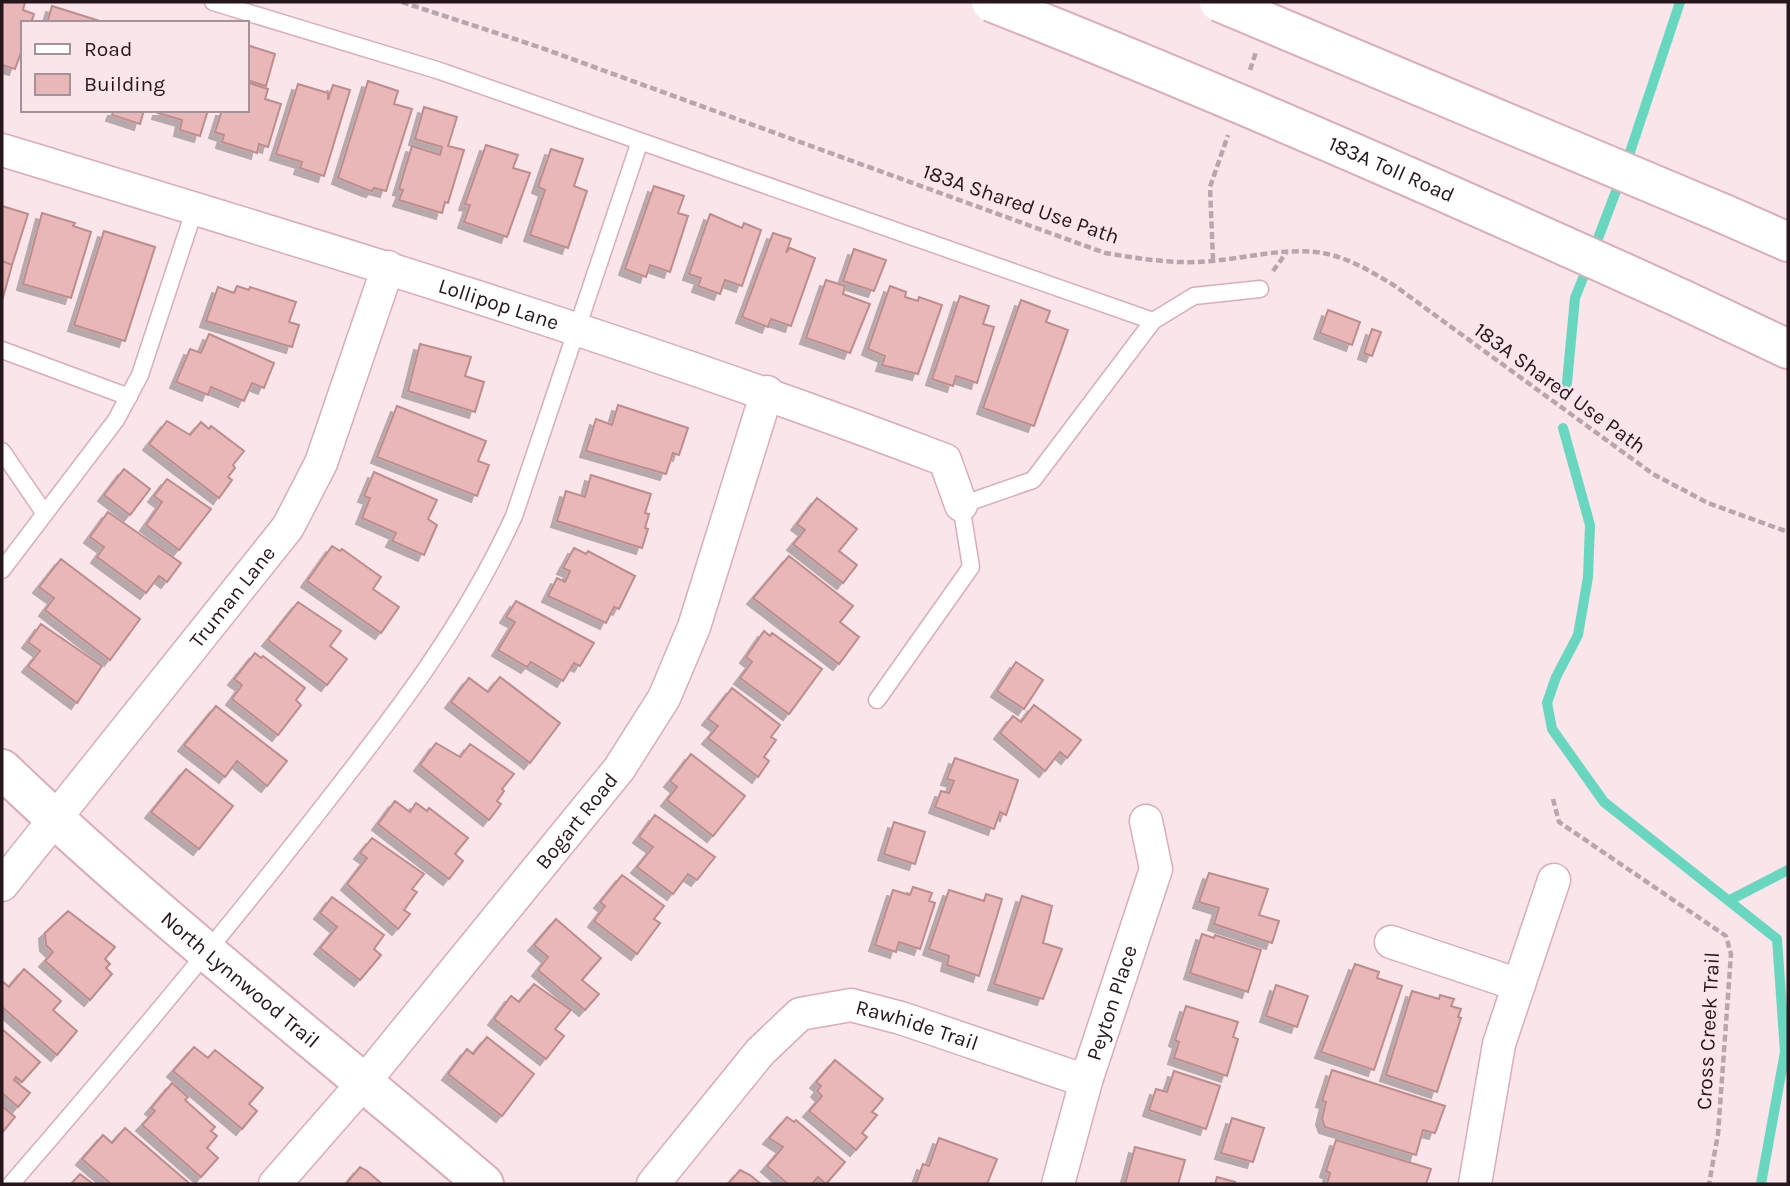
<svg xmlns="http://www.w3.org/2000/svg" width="1790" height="1186" font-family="Karla,sans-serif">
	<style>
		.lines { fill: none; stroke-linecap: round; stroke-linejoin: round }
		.stream { stroke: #69d6c0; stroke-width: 10 }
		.building { fill: #e9b7b7; stroke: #bd8d8d; stroke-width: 2; filter: url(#shadow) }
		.service-casing { stroke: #dbacba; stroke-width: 19 }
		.minor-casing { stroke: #dbacba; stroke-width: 35 }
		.tertiary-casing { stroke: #dbacba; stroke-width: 42 }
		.motorway-casing { stroke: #dbacba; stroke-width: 42 }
		.path { stroke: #b9a6ac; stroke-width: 4.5; stroke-dasharray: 7 3.5; stroke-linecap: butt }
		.service { stroke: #fff; stroke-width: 16 }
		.minor { stroke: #fff; stroke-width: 32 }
		.tertiary { stroke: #fff; stroke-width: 38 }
		.motorway { stroke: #fff; stroke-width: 38 }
		.motorway-bridge-casing { stroke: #dbacba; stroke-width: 42; stroke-linecap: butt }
		.motorway-bridge { stroke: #fff; stroke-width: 38 }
		.labels { text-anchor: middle; stroke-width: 5; stroke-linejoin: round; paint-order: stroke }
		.street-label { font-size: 21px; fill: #27161c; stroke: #f9e5ea }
	</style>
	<defs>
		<filter id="shadow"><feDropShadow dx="-6" dy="6" stdDeviation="0" flood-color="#0004"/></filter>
	</defs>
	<rect width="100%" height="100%" fill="#f9e5ea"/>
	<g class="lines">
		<path class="stream" d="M 1626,164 L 1680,2
			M 1594,249 L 1621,178
			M 1566,393 L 1575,298 L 1589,263
			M 1563,428 L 1590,525 L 1588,577 L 1578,635 L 1556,677 L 1547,703 L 1552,729 L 1604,802 L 1777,939 L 1785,1052 L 1761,1184
			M 1730,900 L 1788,870"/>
	</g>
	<path class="building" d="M 2,2 L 25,2 L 23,10 L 34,14 L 31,23 L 23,23 L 23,47 L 15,69 L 2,65 Z
		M 52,6 L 103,22 L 102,23 L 47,23 Z
		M 247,45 L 275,54 L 266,86 L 247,80 Z
		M 368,81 L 398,91 L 394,104 L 412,109 L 386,191 L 374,188 L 372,191 L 368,190 L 338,178 Z
		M 249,83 L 268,89 L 265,99 L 281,104 L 268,147 L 259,144 L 257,153 L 222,142 L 224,135 L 215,132 L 222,110 L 247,110 Z
		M 298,84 L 328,93 L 328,100 L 333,85 L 350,90 L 324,176 L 300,168 L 302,162 L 276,154 Z
		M 424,107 L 457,117 L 448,146 L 464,150 L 448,203 L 445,202 L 442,213 L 399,200 L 403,190 L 399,189 L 412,146 L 440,155 L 442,147 L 415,139 Z
		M 114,110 L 144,110 L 140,124 L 112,115 Z
		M 159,110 L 208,110 L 200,136 L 180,130 L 182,120 L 158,113 Z
		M 486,145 L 518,155 L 513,168 L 530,173 L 507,237 L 464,222 L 470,205 L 465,204 Z
		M 551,149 L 583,159 L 574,186 L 587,191 L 568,248 L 530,235 L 545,190 L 538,187 Z
		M 654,186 L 684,196 L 678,213 L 688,216 L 670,272 L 650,265 L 646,277 L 625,269 Z
		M 2,206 L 28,214 L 12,265 L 2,261 Z
		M 42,213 L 75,223 L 73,226 L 91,232 L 71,298 L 23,284 Z
		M 710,214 L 742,228 L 744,223 L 761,230 L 742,286 L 725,280 L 720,294 L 698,286 L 701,278 L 689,274 Z
		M 104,231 L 155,247 L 125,341 L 74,325 Z
		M 773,233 L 791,239 L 786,253 L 790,248 L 815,258 L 791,326 L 771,319 L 768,327 L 742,317 Z
		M 854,249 L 886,260 L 874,291 L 843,281 Z
		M 2,261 L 12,265 L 2,301 Z
		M 826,280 L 845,286 L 843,294 L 870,304 L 850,353 L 806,338 Z
		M 237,286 L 249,290 L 250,287 L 296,302 L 289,322 L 299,325 L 292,347 L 206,321 L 218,287 L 234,293 Z
		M 890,286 L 906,292 L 905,297 L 918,301 L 919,297 L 942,305 L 918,374 L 882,365 L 885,356 L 868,349 Z
		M 960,296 L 989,306 L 983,324 L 994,327 L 977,383 L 956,376 L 953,386 L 932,379 Z
		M 1021,300 L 1050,311 L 1046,322 L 1068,330 L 1034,426 L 983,408 Z
		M 1328,310 L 1360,322 L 1352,345 L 1320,333 Z
		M 1372,329 L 1381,332 L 1372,356 L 1364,353 Z
		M 209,334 L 274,363 L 264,388 L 252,383 L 244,401 L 211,387 L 208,395 L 176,382 L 190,349 L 201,353 Z
		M 420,344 L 471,357 L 465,376 L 484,382 L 475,412 L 408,391 Z
		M 618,405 L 688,428 L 679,455 L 673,453 L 666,474 L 586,451 L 596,419 L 612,425 Z
		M 397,406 L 486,441 L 478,461 L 489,465 L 477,496 L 377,457 Z
		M 167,421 L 190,435 L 201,422 L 209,429 L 211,426 L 244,451 L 233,465 L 235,468 L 228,477 L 232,480 L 219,498 L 149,444 Z
		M 124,469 L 150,489 L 130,515 L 104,495 Z
		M 374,472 L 437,500 L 428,519 L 437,525 L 424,555 L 392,541 L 396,533 L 362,518 L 370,498 L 364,496 Z
		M 591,475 L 651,494 L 645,513 L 649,514 L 645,528 L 648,529 L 642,548 L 557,521 L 566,491 L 585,497 Z
		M 167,479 L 211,509 L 179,550 L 146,525 L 162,502 L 154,496 Z
		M 817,498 L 857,529 L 839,551 L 857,565 L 843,583 L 793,544 L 805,530 L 797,524 Z
		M 108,512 L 181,563 L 167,582 L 159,576 L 146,593 L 97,557 L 104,547 L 90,537 Z
		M 332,546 L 340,551 L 342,549 L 381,577 L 373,589 L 399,607 L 381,633 L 307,581 Z
		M 574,548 L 586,554 L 588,551 L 635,576 L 619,609 L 614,607 L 606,623 L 548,596 L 557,578 L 565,582 L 570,571 L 563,568 Z
		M 789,556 L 853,606 L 840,622 L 859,637 L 839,664 L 753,598 Z
		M 61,559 L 140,619 L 110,660 L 45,610 L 54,598 L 39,587 Z
		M 516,601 L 594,643 L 580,666 L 574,663 L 563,681 L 531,662 L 527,667 L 498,650 L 515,622 L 506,617 Z
		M 298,602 L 341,631 L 330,646 L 347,659 L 327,685 L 268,640 Z
		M 41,624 L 102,666 L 77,703 L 28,666 L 40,651 L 28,642 Z
		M 764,631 L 770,636 L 772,633 L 822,669 L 789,714 L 740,678 L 752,662 L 746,657 Z
		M 255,653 L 261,658 L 263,656 L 305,688 L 296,700 L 301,705 L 278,735 L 232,699 L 242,685 L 234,679 Z
		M 1016,662 L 1043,680 L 1024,709 L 997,691 Z
		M 500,677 L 560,723 L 530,763 L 451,702 L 469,678 L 488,692 Z
		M 732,688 L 780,725 L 771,737 L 776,740 L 764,757 L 769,761 L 758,777 L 708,738 L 718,726 L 708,719 Z
		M 1034,705 L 1081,740 L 1067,758 L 1060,752 L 1045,771 L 1000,733 L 1013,716 L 1021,722 Z
		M 216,706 L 287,761 L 267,786 L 237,761 L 225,777 L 184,745 Z
		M 436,743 L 460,757 L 470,744 L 514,774 L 502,789 L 504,791 L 497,801 L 501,804 L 489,820 L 420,765 Z
		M 691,754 L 745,796 L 713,836 L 667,800 L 677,787 L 670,781 Z
		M 955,758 L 1018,780 L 1006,815 L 1000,812 L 994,829 L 935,807 L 941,791 L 949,793 L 954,781 L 947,779 Z
		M 186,769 L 233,806 L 199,849 L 151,812 Z
		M 395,801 L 410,812 L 416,803 L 427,811 L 429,808 L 468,838 L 455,854 L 463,861 L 449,879 L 378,824 Z
		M 655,815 L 715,857 L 697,880 L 688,874 L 673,894 L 637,867 L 653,847 L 639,837 Z
		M 894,822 L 925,832 L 915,864 L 884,854 Z
		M 372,838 L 424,874 L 412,889 L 417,892 L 404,910 L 410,914 L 398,929 L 347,884 L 367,858 L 360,853 Z
		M 1209,873 L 1268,889 L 1259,915 L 1279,921 L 1272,943 L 1214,924 L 1219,908 L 1199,902 Z
		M 622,875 L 664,906 L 654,919 L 660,923 L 637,954 L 594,921 L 605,906 L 600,902 Z
		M 913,887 L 932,893 L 929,901 L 935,903 L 920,949 L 899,942 L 896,952 L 875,945 L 893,890 L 910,895 Z
		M 949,890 L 984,901 L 986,894 L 1002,899 L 979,976 L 947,965 L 949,956 L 929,949 Z
		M 1022,896 L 1052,906 L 1043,943 L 1062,949 L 1043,999 L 994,984 Z
		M 332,897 L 384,935 L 374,949 L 381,955 L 360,980 L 320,948 L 337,927 L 320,913 Z
		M 68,911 L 115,947 L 105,959 L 110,964 L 106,968 L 112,974 L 90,1000 L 45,961 L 53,952 L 46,945 L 45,933 Z
		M 556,919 L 601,958 L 582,980 L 599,994 L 585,1010 L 538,970 L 548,957 L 534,945 Z
		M 1202,934 L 1214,938 L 1215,935 L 1261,950 L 1248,992 L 1190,973 Z
		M 1355,964 L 1379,972 L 1377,978 L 1402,986 L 1374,1070 L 1321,1052 Z
		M 24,969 L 61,1001 L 53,1010 L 77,1031 L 57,1055 L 2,1007 L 2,981 L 9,987 Z
		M 534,984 L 571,1010 L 555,1029 L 564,1036 L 546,1059 L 494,1019 L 511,996 L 519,1002 Z
		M 1276,985 L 1308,996 L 1297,1027 L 1266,1016 Z
		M 1412,991 L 1439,999 L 1440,995 L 1454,999 L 1451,1006 L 1461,1009 L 1458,1017 L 1461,1018 L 1437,1092 L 1386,1075 Z
		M 1186,1006 L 1238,1022 L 1233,1037 L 1238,1039 L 1227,1076 L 1174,1058 L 1179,1042 L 1175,1040 Z
		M 2,1029 L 40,1062 L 22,1082 L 16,1077 L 14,1080 L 30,1093 L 18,1107 L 2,1093 Z
		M 487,1037 L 534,1074 L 502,1116 L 448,1074 L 467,1049 L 473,1054 Z
		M 194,1047 L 208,1058 L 215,1050 L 263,1088 L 249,1104 L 257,1111 L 242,1129 L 173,1071 Z
		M 835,1060 L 883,1099 L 872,1112 L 877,1115 L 862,1133 L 867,1137 L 856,1150 L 809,1111 L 822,1096 L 817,1091 L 821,1086 L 816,1082 Z
		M 1332,1070 L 1445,1106 L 1435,1133 L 1423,1130 L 1416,1155 L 1325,1127 L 1322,1119 L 1326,1102 L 1322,1101 Z
		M 1174,1071 L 1220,1086 L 1206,1129 L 1149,1110 L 1156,1089 L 1167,1092 Z
		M 172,1083 L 188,1097 L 185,1100 L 215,1127 L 211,1131 L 217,1136 L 207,1148 L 218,1158 L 201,1177 L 142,1125 L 155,1111 L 151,1108 Z
		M 2,1106 L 15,1117 L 2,1133 Z
		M 787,1117 L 794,1122 L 796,1120 L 845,1162 L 826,1184 L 818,1177 L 812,1184 L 788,1184 L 767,1166 L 783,1147 L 769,1138 Z
		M 1232,1118 L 1264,1128 L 1253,1162 L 1221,1153 Z
		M 125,1128 L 190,1184 L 111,1184 L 82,1159 L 103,1135 L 112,1143 Z
		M 939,1138 L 997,1159 L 987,1184 L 916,1184 L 923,1164 L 929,1166 Z
		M 1336,1140 L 1431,1169 L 1426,1184 L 1327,1184 L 1330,1173 L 1326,1171 Z
		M 1135,1147 L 1185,1160 L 1178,1184 L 1125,1184 Z
		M 360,1167 L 367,1171 L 382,1184 L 346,1184 Z
		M 740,1170 L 750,1175 L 761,1184 L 728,1184 Z
		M 80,1174 L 93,1184 L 71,1184 Z
		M 1217,1177 L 1235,1182 L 1234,1184 L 1215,1184 Z"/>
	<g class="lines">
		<g class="service-casing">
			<path id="service" d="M 213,2 L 440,71 L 1153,321
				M 2,350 L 129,397
				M 2,451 L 45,514
				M 2,570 L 116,420 L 140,375 L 195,208
				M 877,700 L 971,567 L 961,505 L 1033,480 L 1153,321 L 1194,296 L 1260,289
				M 11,1184 C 110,1070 206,955 299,837 C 381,732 458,638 514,516 L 640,141"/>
		</g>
		<g class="minor-casing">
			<g id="minor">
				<path id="s1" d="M 2,150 C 319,246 636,342 945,460 L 961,505"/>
				<path id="s2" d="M 2,885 L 288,527 L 321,463 L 388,267"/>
				<path d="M 1391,942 L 1519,985"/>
				<path id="s3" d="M 275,1184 L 364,1082 L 619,769 L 664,698 L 694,627 L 767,392"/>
				<path id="s4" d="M 653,1184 L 760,1052 L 800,1014 L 851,1005 L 901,1018 L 1086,1081"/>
				<path id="s5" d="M 1058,1184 L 1086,1081 L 1156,869 L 1146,821"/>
				<path d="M 1475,1184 L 1499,1044 L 1554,880"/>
			</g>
		</g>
		<g class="tertiary-casing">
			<g id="tertiary">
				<path id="s6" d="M 2,769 C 155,916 323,1046 484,1184"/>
			</g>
		</g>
		<g class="motorway-casing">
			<path id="motorway" d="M 1722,213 L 1788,242
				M 1682,299 L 1788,349"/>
		</g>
		<path class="path" d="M 402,2 L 539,47 L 1105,253 C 1136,258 1165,263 1196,262 C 1236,261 1276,248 1315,252 C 1345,255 1370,271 1395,286 L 1653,474 L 1708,503 L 1788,532
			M 1250,70 L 1256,52
			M 1213,260 L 1210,187 L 1228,135
			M 1273,271 L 1286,253
			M 1553,799 L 1559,822 L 1726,936 L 1731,954 L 1718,1134 L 1709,1184"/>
		<use href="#service" class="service"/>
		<use href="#minor" class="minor"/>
		<use href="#tertiary" class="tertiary"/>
		<use href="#motorway" class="motorway"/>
		<g class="motorway-bridge-casing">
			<g id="motorway-bridge">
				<path id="s7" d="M 991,2 C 1224,94 1454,195 1682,299"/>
				<path d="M 1219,2 L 1722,213"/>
			</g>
		</g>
		<use href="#motorway-bridge" class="motorway-bridge"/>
	</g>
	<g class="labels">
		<g class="street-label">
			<text dy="7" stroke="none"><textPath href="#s7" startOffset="434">183A Toll Road</textPath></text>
			<text transform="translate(1021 204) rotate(19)" y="7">183A Shared Use Path</text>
			<text dy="7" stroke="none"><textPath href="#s1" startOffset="520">Lollipop Lane</textPath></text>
			<text transform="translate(1560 388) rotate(36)" y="7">183A Shared Use Path</text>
			<text dy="7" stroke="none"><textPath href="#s2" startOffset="369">Truman Lane</textPath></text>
			<text dy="7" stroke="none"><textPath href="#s3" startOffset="472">Bogart Road</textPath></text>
			<text dy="7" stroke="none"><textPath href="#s6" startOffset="318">North Lynnwood Trail</textPath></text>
			<text dy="7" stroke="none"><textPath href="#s5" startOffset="189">Peyton Place</textPath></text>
			<text dy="7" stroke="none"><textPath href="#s4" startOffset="346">Rawhide Trail</textPath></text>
			<text transform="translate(1708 1031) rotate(-87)" y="7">Cross Creek Trail</text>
		</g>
	</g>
	<rect width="1790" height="1186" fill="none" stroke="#27161c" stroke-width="7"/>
	<rect x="21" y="21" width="228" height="91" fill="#f9e5ea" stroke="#a59298" stroke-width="2"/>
	<rect x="35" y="44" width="35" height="10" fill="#ffffff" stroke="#a59298" stroke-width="2"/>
	<text x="84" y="56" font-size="21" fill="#27161c">Road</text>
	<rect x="35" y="74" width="35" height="21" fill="#e9b7b7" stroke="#a59298" stroke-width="2"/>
	<text x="84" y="91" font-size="21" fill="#27161c">Building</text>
</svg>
